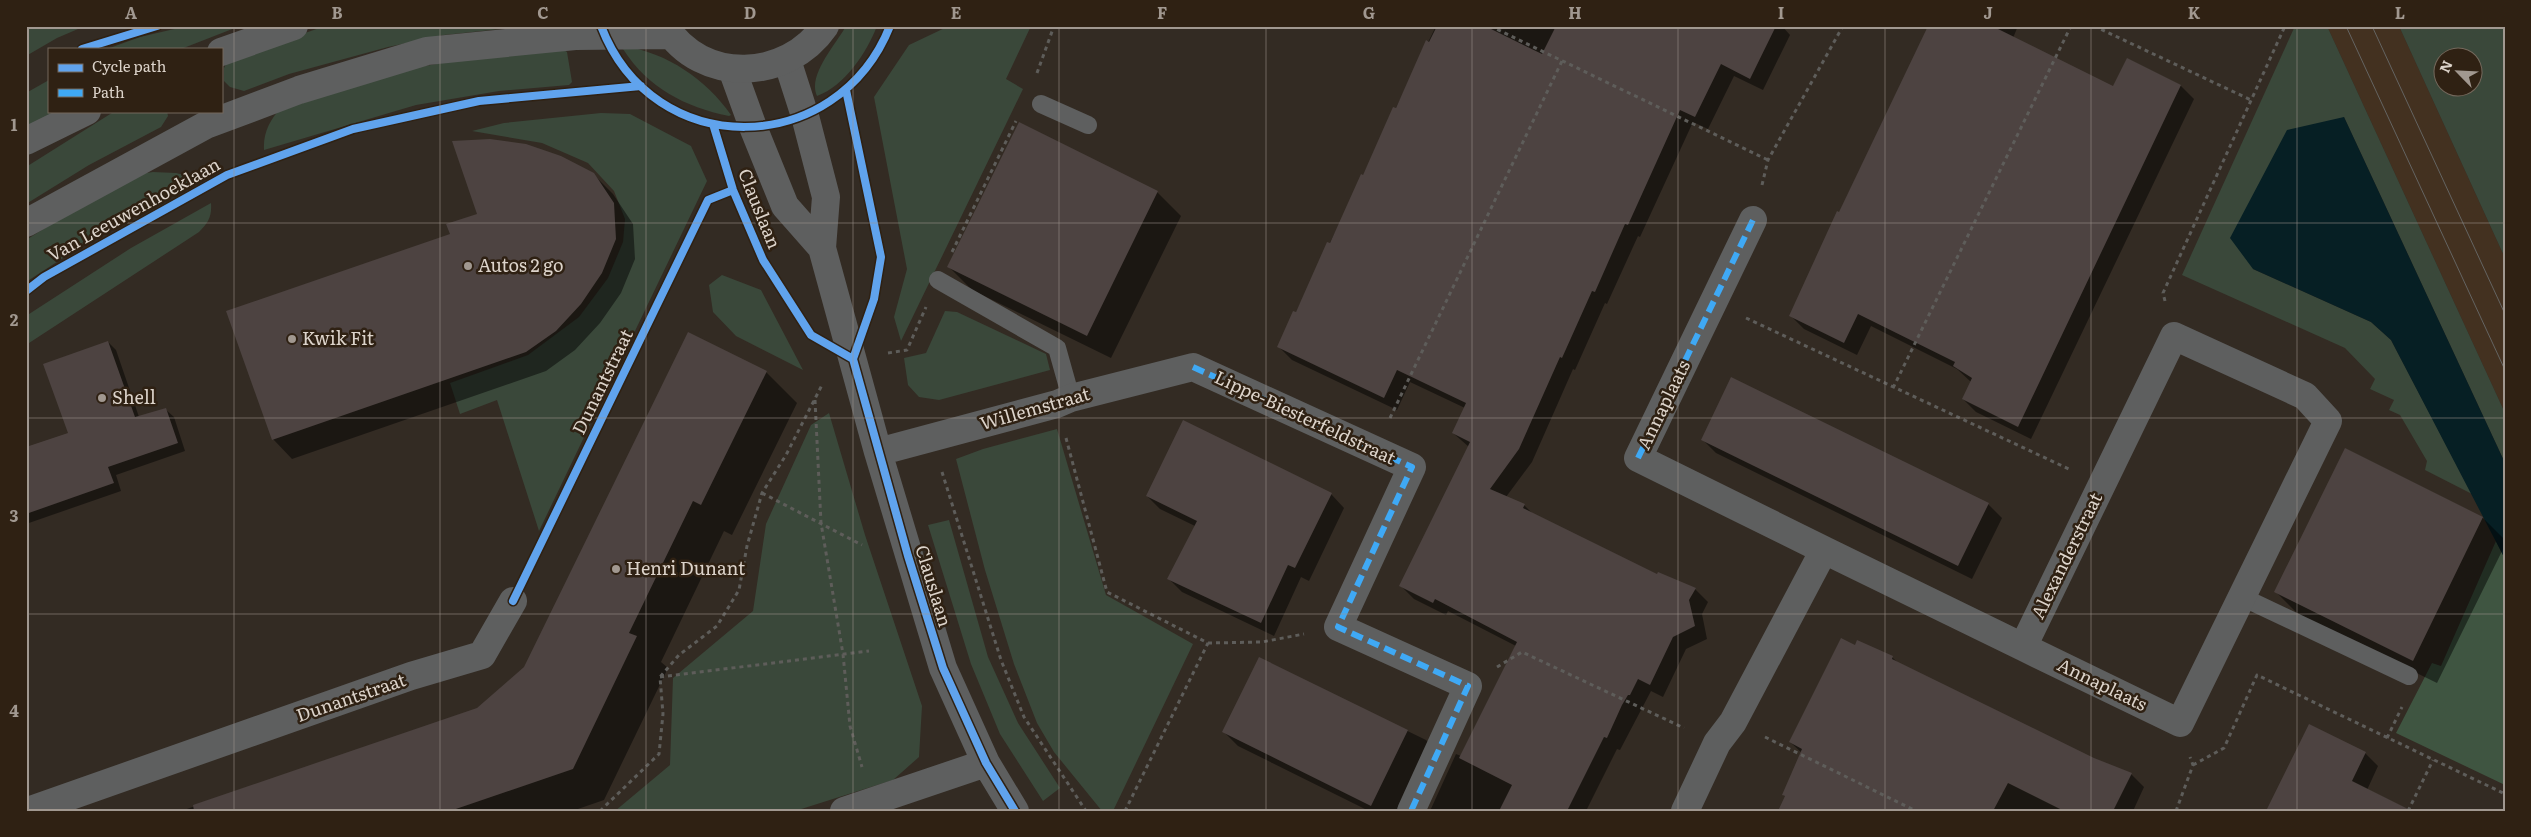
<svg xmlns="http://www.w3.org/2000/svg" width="2531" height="837" font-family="Literata,serif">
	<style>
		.built { fill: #433120 }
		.green { fill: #3a483a; fill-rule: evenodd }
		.forest { fill: #3f5541 }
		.water { fill: #061f24 }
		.shadow { fill: #0007 }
		.building { fill: #4d4341 }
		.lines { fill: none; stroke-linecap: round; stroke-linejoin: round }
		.path { stroke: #5e5d5a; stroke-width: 3; stroke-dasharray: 4 4; stroke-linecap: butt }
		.service { stroke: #5e5f5f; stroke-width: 18 }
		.minor { stroke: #5e5f5f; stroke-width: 28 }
		.tertiary { stroke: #5e5f5f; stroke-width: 28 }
		.tram { stroke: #646462; stroke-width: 1 }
		.quiet { stroke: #3fa9f5; stroke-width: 6; stroke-dasharray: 12 6; stroke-linecap: butt }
		.cycleway-casing { stroke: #2f2113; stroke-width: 11 }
		.cycleway { stroke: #60a3ed; stroke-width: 8 }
		.grid { fill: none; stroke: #a19890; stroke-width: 1; stroke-opacity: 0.55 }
		.poi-dot { fill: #a19890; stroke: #2f2113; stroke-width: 2 }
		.labels { text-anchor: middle; stroke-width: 5; stroke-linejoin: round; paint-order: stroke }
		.street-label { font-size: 18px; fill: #dcd3ca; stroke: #2f2113 }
		.poi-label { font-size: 18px; fill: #dcd3ca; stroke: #2f2113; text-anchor: start }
		.neatline { fill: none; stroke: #a19890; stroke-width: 2 }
		.grid-label { font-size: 16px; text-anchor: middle; font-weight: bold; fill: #a19890 }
	</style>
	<rect width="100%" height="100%" fill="#332b23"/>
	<path class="built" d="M 2327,26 L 2399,26 L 2505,258 L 2505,413 Z"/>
	<path class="green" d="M 26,26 L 85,26 L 57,38 L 26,56 Z
		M 187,26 L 240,26 L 181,49 L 107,49 L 140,37 Z
		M 325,26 L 530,26 L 444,35 L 388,47 L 289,74 L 244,91 L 230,87 L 224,81 L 224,68 L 228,60 Z
		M 846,26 L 877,26 C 867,52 845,86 817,96 C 807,75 837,43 846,26 Z
		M 949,26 L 1031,26 L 1006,79 L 1023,89 L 901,341 L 894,317 L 907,269 L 874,97 L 909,45 Z
		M 2295,26 L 2327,26 L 2505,413 L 2505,463 L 2344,117 L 2253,269 L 2371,322 L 2391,340 L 2472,494 L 2425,470 L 2427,461 L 2400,415 L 2389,410 L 2394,400 L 2370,389 L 2375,379 L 2345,348 L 2182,275 Z
		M 2399,26 L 2505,26 L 2505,258 ZM 2444,58 L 2474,58 L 2474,88 L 2444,88 Z
		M 624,46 C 667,53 706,79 731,115 L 729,116 C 685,107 648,88 623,49 Z
		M 564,50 L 567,52 L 572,82 L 569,85 L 499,91 L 416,105 L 264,150 C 263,133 270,119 282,107 L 419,67 L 454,61 Z
		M 49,80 L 49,111 L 55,111 L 26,129 L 26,93 Z
		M 115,111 L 167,111 L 168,116 L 161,127 L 89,165 L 26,204 L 26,167 Z
		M 601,113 L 630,114 L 691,146 L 707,181 L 539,531 L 497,400 L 460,414 L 450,383 L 528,355 L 579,317 L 608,278 L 623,242 L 625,219 L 614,191 L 588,163 L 542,143 L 472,131 L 504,123 Z
		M 153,172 L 176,173 L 201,179 L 103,232 L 26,282 L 26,240 L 128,176 Z
		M 211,203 C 212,217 208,223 199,232 L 26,345 L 26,316 L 131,248 Z
		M 722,275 L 761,290 L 803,370 L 736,336 L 713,312 L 709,285 Z
		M 945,311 L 957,312 L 1046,354 L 1050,370 L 939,400 L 919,397 L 908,385 L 904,358 L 926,353 Z
		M 829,413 L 865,535 L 922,706 L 919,757 L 893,780 L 795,811 L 615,811 L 670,765 L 673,678 L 753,611 L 766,524 L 811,425 Z
		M 1057,429 L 1106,595 L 1193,644 L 1113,811 L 1102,811 L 1054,752 L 1037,723 L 1014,664 L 985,570 L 956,459 L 983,449 Z
		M 949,520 L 988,657 L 1018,723 L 1060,788 L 1043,801 L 1000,734 L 971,664 L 928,525 Z"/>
	<path class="forest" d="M 2496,541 L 2505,559 L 2505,785 L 2396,733 L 2432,663 L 2441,666 Z"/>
	<path class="water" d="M 2344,117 L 2505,463 L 2505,559 L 2391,340 L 2371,322 L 2253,269 L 2230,238 L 2287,130 Z"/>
	<path class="shadow" d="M 1436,26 L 1782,26 L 1790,35 L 1763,90 L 1734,76 L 1708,129 L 1693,122 L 1640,237 L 1638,236 L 1607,304 L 1605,303 L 1575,370 L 1573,369 L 1532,462 L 1506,497 L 1524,505 L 1533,514 L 1658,575 L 1695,589 L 1708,602 L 1702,614 L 1707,639 L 1686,649 L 1663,697 L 1651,691 L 1620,750 L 1617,749 L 1586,811 L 1430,811 L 1456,754 L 1461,756 L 1516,646 L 1448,611 L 1446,615 L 1414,599 L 1401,586 L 1469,447 L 1453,433 L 1465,408 L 1410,382 L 1397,410 L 1292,360 L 1279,347 Z
		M 1929,26 L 2018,26 L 2013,38 L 2114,88 L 2127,60 L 2181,86 L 2194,99 L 2031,439 L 1976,412 L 1963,399 L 1971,382 L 1957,369 L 1871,326 L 1857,355 L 1804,329 L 1790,315 Z
		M 593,174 L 613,194 L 633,224 L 635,259 L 621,293 L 600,323 L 575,350 L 546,371 L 292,459 L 273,439 L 452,235 Z
		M 1157,192 L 1181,216 L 1111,358 L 972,290 L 949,267 Z
		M 108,342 L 116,350 L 139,417 L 165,409 L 174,417 L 185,451 L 116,475 L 121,491 L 26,524 L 26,449 L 70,433 Z
		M 766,372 L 797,403 L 732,535 L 724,531 L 661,662 L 668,668 L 604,800 L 572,811 L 181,811 L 477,709 L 525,667 Z
		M 1702,439 L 1988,504 L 2002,518 L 1972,579 L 1716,453 Z
		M 2345,450 L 2483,518 L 2505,540 L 2505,545 L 2437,683 L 2300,616 L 2276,592 Z
		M 1331,494 L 1344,508 L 1309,581 L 1301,577 L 1274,636 L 1182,592 L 1169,579 L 1195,526 L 1160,509 L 1147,496 Z
		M 1856,647 L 1892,657 L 1899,664 L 2094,759 L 2131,774 L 2144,787 L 2133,811 L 1779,811 L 1786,797 L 1783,795 L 1802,753 L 1790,742 Z
		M 1259,659 L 1426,740 L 1440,754 L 1416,811 L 1369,811 L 1238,746 L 1224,732 Z
		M 2365,753 L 2378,766 L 2367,790 L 2267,811 Z"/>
	<path class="building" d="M 1437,26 L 1485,26 L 1542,54 L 1556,26 L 1776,26 L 1750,79 L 1721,64 L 1695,117 L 1680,110 L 1628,225 L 1625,224 L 1595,292 L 1592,291 L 1562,358 L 1560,357 L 1519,449 L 1490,489 L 1525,504 L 1523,508 L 1657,574 L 1658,572 L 1696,588 L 1689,600 L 1695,626 L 1673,637 L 1650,685 L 1638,679 L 1630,695 L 1628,695 L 1622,705 L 1607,738 L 1604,737 L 1567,811 L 1499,811 L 1512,785 L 1459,758 L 1517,642 L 1435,599 L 1433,603 L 1399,586 L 1470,442 L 1452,433 L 1466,403 L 1397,370 L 1384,398 L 1277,347 L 1293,311 L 1296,312 L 1327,242 L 1330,243 L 1361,174 L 1363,175 L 1393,107 L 1396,108 L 1426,40 L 1429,42 Z
		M 1928,26 L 1992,26 L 2113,86 L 2127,58 L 2181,85 L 2018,427 L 1962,399 L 1972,378 L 1953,366 L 1955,362 L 1858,314 L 1844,343 L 1789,316 L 1837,211 L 1839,212 Z
		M 1019,122 L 1158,191 L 1087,336 L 947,267 Z
		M 490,139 L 526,144 L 561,156 L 594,173 L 614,203 L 616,239 L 602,273 L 581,304 L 556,331 L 526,352 L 272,440 L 226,311 L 450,234 L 446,224 L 477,214 L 452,141 Z
		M 688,332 L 767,371 L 701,505 L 693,501 L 629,633 L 637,636 L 573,769 L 450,811 L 194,811 L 193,805 L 477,708 L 524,667 Z
		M 108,341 L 135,417 L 166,408 L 178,443 L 108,467 L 114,483 L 26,514 L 26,447 L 68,433 L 43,364 Z
		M 1731,377 L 1989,503 L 1958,566 L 1701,440 Z
		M 1183,420 L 1332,493 L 1295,568 L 1288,565 L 1261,623 L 1167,579 L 1197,521 L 1146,496 Z
		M 2345,448 L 2483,517 L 2413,661 L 2274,592 Z
		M 1841,638 L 1855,645 L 1857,640 L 1893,656 L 1892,659 L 2094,758 L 2132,773 L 2113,811 L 2064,811 L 2008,783 L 1993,811 L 1778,811 L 1785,796 L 1782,795 L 1802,749 L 1789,742 Z
		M 1259,657 L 1408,730 L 1371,806 L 1222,732 Z
		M 2309,724 L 2366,752 L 2352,781 L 2412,811 L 2266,811 Z"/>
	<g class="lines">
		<path class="path" d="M 1490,26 L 1768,160
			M 2094,26 L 2251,100
			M 1037,73 L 1054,26
			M 1762,185 L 1768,160 L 1843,26
			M 952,252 L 1016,121
			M 2165,301 L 2163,293 L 2285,26
			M 1746,318 L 2071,470
			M 888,353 L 907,350 L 926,307
			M 1893,388 L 2071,26
			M 815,400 L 821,523 L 843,654 L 850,726 L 862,767
			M 1390,418 L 1562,61
			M 1066,438 L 1107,592 L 1208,643 L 1125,811
			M 942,472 L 1001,660 L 1024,717 L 1086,811
			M 762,493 L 862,545
			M 1208,643 L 1262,642 L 1304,634
			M 1497,667 L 1522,652 L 1684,728
			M 660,677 L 869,651
			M 1765,737 L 1916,811
			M 2387,738 L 2402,707
			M 2193,765 L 2224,748 L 2257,675 L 2505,794
			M 600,811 L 659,754 L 663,714 L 660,677 L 679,655 L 717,626 L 739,590 L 747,546 L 762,493 L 786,455 L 822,385
			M 2176,811 L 2193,765 L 2190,757
			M 2408,811 L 2433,760"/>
		<path class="service" d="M 1041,104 L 1088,125
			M 938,280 L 1057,348 L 1071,398
			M 2242,597 L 2409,676"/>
		<path class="minor" d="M 787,60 L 805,116 L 826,197 L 822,248 L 878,452 L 943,668 L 986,763 L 1015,811
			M 732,69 L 753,127 L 785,206 L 822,248
			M 1753,220 L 1638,458 L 1824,550
			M 878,452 L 1057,404 L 1071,398 L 1193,367 L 1412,467 L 1338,627 L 1468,686 L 1411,811
			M 28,811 L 411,676 L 482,655 L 513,601
			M 844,811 L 986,763
			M 1685,811 L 1717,743 L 1733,722 L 1824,550 L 2023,647 L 2174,336 L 2305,396 L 2328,421 L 2180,723 L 2023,647"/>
		<path class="tertiary" d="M 665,26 C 702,85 787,81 825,26
			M 221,52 L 294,26
			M 26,141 L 87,111
			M 26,223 L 206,125 L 299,90 L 427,51 L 575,36 L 671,35"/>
		<path class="tram" d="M 2346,26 L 2505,370
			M 2372,26 L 2505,314"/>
		<path class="quiet" d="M 1193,367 L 1412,467 L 1338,627 L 1468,686 L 1411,811
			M 1638,458 L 1753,220"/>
		<g class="cycleway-casing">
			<path id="cycleway" d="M 601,26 C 653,162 837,159 890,26
				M 82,49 L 157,26
				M 713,124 L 733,190 L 763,260 L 811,335 L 853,359 L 874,299 L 881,257 L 846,90
				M 26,291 L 44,277 L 227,175 L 353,129 L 479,101 L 641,86
				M 853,359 L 908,556 L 943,668 L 986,763 L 1015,811
				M 513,601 L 708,200 L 733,190"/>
		</g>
		<use href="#cycleway" class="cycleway"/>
	</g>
	<path class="grid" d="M 234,26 L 234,811M 440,26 L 440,811M 646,26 L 646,811M 853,26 L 853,811M 1059,26 L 1059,811M 1266,26 L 1266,811M 1472,26 L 1472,811M 1678,26 L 1678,811M 1885,26 L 1885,811M 2091,26 L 2091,811M 2297,26 L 2297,811M 26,223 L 2505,223M 26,418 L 2505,418M 26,614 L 2505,614"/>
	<g class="poi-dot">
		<circle cx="468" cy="266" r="5"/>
		<circle cx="292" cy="339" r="5"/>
		<circle cx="102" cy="398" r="5"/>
		<circle cx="616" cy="569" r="5"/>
	</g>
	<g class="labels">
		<g class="street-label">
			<text transform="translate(759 209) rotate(68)" y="6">Clauslaan</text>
			<text transform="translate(134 210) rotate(-29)" y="6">Van Leeuwenhoeklaan</text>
			<text transform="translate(603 382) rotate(-64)" y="6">Dunantstraat</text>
			<text transform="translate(1664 405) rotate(-64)" y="6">Annaplaats</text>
			<text transform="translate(1035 409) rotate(-16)" y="6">Willemstraat</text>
			<text transform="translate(1305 418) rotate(25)" y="6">Lippe-Biesterfeldstraat</text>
			<text transform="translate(2067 556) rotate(-64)" y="6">Alexanderstraat</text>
			<text transform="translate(933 586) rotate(73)" y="6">Clauslaan</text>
			<text transform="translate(2102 685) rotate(26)" y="6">Annaplaats</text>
			<text transform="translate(351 698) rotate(-19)" y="6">Dunantstraat</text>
		</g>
		<g class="poi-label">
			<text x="478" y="272">Autos 2 go</text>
			<text x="302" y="345">Kwik Fit</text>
			<text x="112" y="404">Shell</text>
			<text x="626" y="575">Henri Dunant</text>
		</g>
	</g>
	<rect width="2531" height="837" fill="none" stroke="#2f2113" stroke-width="55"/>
	<rect x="48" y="48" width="175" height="65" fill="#2f2113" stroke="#74685c"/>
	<rect x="58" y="64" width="25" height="8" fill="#60a3ed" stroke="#74685c"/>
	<text x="92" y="72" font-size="15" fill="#dcd3ca">Cycle path</text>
	<rect x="58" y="89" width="25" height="8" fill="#3fa9f5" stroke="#74685c"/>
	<text x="92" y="98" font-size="15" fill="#dcd3ca">Path</text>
	<g transform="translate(2458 72) rotate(294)"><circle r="24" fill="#2f2113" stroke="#74685c"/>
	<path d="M0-4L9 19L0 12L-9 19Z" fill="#a19890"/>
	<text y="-8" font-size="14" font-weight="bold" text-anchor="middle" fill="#dcd3ca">N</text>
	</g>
	<rect x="28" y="28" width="2476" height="782" class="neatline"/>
	<g class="grid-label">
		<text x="131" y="19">A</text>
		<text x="337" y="19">B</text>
		<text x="543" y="19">C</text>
		<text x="750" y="19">D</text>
		<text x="956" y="19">E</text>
		<text x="1162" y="19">F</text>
		<text x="1369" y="19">G</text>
		<text x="1575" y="19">H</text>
		<text x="1781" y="19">I</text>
		<text x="1988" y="19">J</text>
		<text x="2194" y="19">K</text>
		<text x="2400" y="19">L</text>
		<text x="14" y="131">1</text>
		<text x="14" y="326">2</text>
		<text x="14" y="522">3</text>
		<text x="14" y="717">4</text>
	</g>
</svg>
